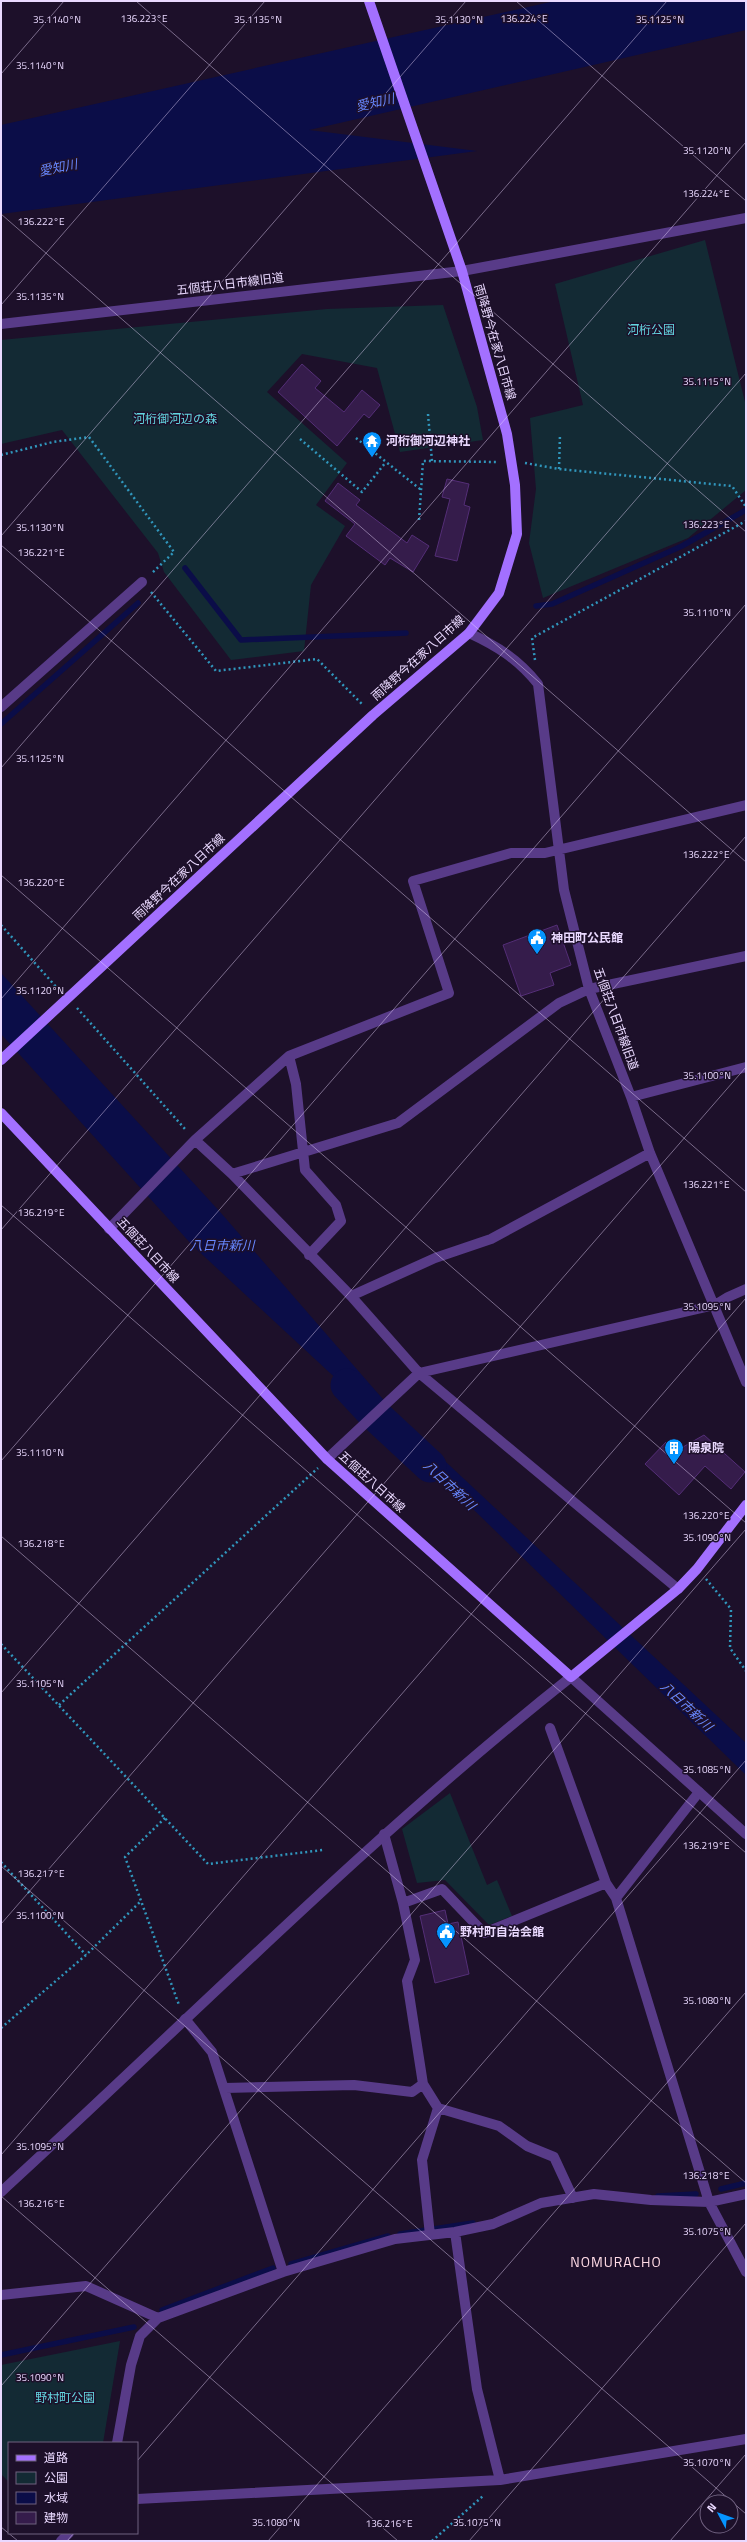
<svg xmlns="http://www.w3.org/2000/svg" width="747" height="2542" font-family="'Titillium Web','Noto Sans JP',sans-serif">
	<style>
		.green { fill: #132a34 }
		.water { fill: #0b0d48 }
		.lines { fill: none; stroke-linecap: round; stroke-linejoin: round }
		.stream { stroke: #0b0d48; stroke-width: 5.5 }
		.river { stroke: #0b0d48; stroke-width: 33 }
		.building { fill: #351c4b; stroke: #542e77 }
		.path { stroke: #3096bc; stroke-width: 2.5; stroke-dasharray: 2 3; stroke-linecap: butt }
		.minor { stroke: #583b88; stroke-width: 10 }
		.tertiary { stroke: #583b88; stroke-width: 10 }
		.secondary { stroke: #a370ff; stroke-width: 10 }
		.ticks { fill: none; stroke: #ead9ff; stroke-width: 1; stroke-opacity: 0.45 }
		.labels { text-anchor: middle; stroke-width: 3; stroke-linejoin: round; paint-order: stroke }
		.street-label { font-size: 12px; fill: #ead9ff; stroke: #1d102a }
		.park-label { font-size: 12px; fill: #63d7e1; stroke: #1d102a }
		.poi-label { font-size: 12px; font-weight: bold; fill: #ead9ff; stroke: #1d102a; text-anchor: start }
		.water-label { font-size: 13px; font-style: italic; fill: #6787ff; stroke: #1d102a }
		.quarter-label { font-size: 14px; letter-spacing: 1px; fill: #ffdbe6; stroke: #1d102a }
		.ticks-label { font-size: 10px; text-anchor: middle; fill: #ead9ff; stroke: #1d102a; stroke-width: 3; stroke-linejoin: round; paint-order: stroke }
	</style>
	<rect width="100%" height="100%" fill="#1d102a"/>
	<path class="green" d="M 705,240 L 746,406 L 746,490 L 688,538 L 543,598 L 529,543 L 536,489 L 530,418 L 583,405 L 555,284 Z
		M 443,305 L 477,407 L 483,440 L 400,452 L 377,368 L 302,354 L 267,392 L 347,463 L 316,505 L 345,526 L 311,585 L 304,651 L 231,660 L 164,572 L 158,553 L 62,430 L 1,444 L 1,340 L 327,309 Z
		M 450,1793 L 487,1885 L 497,1880 L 512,1916 L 489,1925 L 445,1880 L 417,1883 L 402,1829 Z
		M 120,2341 L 103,2443 L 9,2443 L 9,2482 L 1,2474 L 1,2365 Z"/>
	<path class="water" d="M 555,1 L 746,1 L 746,30 L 309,130 L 477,151 L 1,214 L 1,125 Z
		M 1,973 L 221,1213 L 401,1420 L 746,1743 L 746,1775 L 398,1436 L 193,1246 L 1,1034 Z"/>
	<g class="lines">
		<path class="stream" d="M 185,568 L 241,640 L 406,633
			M 536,606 L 552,604 L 682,546 L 746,510
			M 1,724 L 138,603
			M 721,2189 L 746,2183
			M 658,2196 L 696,2194 L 691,2195
			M 400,2234 L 473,2223
			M 291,2264 L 388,2236
			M 162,2310 L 273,2268
			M 1,2355 L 134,2327"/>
		<path class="river" d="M 347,1385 L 374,1414 L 430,1466"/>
	</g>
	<path class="building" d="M 302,364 L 321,381 L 315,388 L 344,412 L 362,390 L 380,405 L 369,418 L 364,414 L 337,446 L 278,392 Z
		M 447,479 L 469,484 L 464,505 L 470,507 L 457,561 L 435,556 L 450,499 L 442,497 Z
		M 338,483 L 360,500 L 356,505 L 407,543 L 412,535 L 429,546 L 413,572 L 390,558 L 385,565 L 346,536 L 355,524 L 325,501 Z
		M 557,925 L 571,965 L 550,973 L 554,985 L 521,996 L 503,945 Z
		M 704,1435 L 745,1472 L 731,1489 L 705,1466 L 679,1495 L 645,1464 L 666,1442 L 676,1451 Z
		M 445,1910 L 448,1924 L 458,1922 L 469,1974 L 435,1983 L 420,1916 Z"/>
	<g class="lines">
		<path class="path" d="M 428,414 L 432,461
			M 356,438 L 420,489
			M 300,439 L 362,492 L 386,462
			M 1,455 L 53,442 L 89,437 L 174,552 L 152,573
			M 525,463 L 559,469 L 732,486 L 746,507
			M 559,469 L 560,434
			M 419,520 L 423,461 L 497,462
			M 151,592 L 216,671 L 317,659 L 363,705
			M 535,660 L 532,638 L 746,521
			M 1,925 L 58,989
			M 77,1008 L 185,1129
			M 706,1579 L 731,1609 L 730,1648 L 746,1671
			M 1,1644 L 208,1864 L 323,1850
			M 59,1705 L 318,1468
			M 165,1818 L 125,1857 L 179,2005
			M 1,1862 L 86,1955
			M 1,2028 L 86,1955 L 141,1901
			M 432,2541 L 483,2496"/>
		<path class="minor" d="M 1,324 L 462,271 L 746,218
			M 469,633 C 497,646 518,659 538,684 L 564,890 L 589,989 L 631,1097 L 650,1153 L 746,1382
			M 1,707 L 142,582
			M 289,1056 L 296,1084 L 305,1170 L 336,1205 L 341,1221 L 309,1255
			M 631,1097 L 746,1067
			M 195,1140 L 232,1174 L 351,1296 L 419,1373 L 678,1589
			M 232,1174 L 398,1123 L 559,1003 L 589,989 L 746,956
			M 109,1229 L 195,1140 L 289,1056 L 449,993 L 413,881 L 511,853 L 545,853 L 746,805
			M 351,1296 L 435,1258 L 491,1239 L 650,1153
			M 327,1459 L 419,1373 L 715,1305 L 728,1297 L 746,1289
			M 550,1728 L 606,1883 L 616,1898 L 709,2202 L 746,2272
			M 384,1834 L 403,1903 L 415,1960 L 407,1981 L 423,2084 L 438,2108 L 422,2160 L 430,2235
			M 616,1898 L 699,1792
			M 403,1903 L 442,1889 L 484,1933 L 606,1883
			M 185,2019 L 212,2052 L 283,2272
			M 225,2088 L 354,2085 L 412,2092 L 423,2084
			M 438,2108 L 499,2126 L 527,2146 L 554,2157 L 573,2198
			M 455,2232 L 477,2389 L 500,2480
			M 1,2295 L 86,2286 L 158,2318
			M 117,2443 L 131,2365 L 140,2336 L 158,2318 L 283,2272 L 395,2239 L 455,2232 L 493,2224 L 541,2203 L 594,2194 L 651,2200 L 709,2202 L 746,2194
			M 137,2499 L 500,2480 L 746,2439
			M 61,2541 L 69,2533"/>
		<path class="tertiary" d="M 1,2192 C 190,2019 370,1836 571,1677 L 746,1834"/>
		<path class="secondary" d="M 1,1060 L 373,715 L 469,633 L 499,593 L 517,534 L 515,485 L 507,434 L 462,271 L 369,1
			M 1,1113 L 327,1459 L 571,1677 L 678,1589 L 697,1569 L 746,1505"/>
	</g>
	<path class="ticks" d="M 136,1 L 746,532M 516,1 L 746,201M 1,74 L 64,1M 1,214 L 746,862M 1,305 L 265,1M 1,536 L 466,1M 1,545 L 746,1192M 1,768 L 667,1M 1,875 L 746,1523M 1,999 L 746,142M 1,1205 L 746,1853M 1,1230 L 746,373M 1,1461 L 746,604M 1,1536 L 746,2183M 1,1693 L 746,836M 1,1866 L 746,2514M 1,1924 L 746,1067M 1,2155 L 746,1298M 1,2196 L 398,2541M 1,2386 L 746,1529M 137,2461 L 746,1760M 1,2527 L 18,2541M 67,2541 L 74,2533M 268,2541 L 746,1992M 469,2541 L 746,2223M 670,2541 L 746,2454"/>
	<defs>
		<g id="temple-pin" transform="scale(1)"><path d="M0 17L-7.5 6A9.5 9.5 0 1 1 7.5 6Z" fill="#0594ff" stroke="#1d102a"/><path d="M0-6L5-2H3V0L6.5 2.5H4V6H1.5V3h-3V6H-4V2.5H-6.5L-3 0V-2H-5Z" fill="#fff"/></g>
		<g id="civic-pin" transform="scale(1)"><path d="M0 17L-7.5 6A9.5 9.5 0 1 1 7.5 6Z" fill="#0594ff" stroke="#1d102a"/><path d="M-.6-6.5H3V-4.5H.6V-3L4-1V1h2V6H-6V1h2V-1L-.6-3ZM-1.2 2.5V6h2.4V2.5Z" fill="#fff"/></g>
		<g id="building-pin" transform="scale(1)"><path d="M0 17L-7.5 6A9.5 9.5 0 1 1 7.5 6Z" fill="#0594ff" stroke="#1d102a"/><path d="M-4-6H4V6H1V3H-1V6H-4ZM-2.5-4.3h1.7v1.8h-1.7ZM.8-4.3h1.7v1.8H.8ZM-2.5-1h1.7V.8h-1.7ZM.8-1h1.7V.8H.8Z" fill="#fff"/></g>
	</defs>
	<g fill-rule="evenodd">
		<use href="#temple-pin" x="372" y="441"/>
		<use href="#civic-pin" x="537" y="938"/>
		<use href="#building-pin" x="674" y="1448"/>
		<use href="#civic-pin" x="446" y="1932"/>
	</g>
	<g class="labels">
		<g class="street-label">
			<text transform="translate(230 284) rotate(-7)" y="4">五個荘八日市線旧道</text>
			<text transform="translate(495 342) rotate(74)" y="4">雨降野今在家八日市線</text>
			<text transform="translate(418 658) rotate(-42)" y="4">雨降野今在家八日市線</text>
			<text transform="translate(179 877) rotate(-43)" y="4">雨降野今在家八日市線</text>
			<text transform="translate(616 1019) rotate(70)" y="4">五個荘八日市線旧道</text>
			<text transform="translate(148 1250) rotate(47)" y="4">五個荘八日市線</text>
			<text transform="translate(372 1482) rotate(42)" y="4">五個荘八日市線</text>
		</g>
		<g class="park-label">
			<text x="651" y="334">河桁公園</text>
			<text x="175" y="423">河桁御河辺の森</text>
			<text x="65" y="2402">野村町公園</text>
		</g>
		<g class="poi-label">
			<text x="386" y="445">河桁御河辺神社</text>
			<text x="551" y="942">神田町公民館</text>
			<text x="688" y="1452">陽泉院</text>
			<text x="460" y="1936">野村町自治会館</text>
		</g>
		<g class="water-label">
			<text transform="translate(375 102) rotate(-13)" y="5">愛知川</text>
			<text transform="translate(58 167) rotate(-11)" y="5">愛知川</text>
			<text x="222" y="1250">八日市新川</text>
			<text transform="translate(450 1485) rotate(43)" y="5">八日市新川</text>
			<text transform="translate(687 1706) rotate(43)" y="5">八日市新川</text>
		</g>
		<g class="quarter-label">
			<text x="616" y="2267">NOMURACHO</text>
		</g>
	</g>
	<g class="ticks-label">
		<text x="144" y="22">136.223°E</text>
		<text x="524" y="22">136.224°E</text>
		<text x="57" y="23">35.1140°N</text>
		<text x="258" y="23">35.1135°N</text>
		<text x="459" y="23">35.1130°N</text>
		<text x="660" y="23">35.1125°N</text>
		<text x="40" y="69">35.1140°N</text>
		<text x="707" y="154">35.1120°N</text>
		<text x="706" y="197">136.224°E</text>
		<text x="41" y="225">136.222°E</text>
		<text x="40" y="300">35.1135°N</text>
		<text x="707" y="385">35.1115°N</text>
		<text x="706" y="528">136.223°E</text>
		<text x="40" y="531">35.1130°N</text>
		<text x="41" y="556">136.221°E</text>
		<text x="707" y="616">35.1110°N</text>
		<text x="40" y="762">35.1125°N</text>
		<text x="706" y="858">136.222°E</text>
		<text x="41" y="886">136.220°E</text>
		<text x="40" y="994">35.1120°N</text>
		<text x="707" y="1079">35.1100°N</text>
		<text x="706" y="1188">136.221°E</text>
		<text x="41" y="1216">136.219°E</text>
		<text x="707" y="1310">35.1095°N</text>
		<text x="40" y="1456">35.1110°N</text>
		<text x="706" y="1519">136.220°E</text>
		<text x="707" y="1541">35.1090°N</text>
		<text x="41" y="1547">136.218°E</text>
		<text x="40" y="1687">35.1105°N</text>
		<text x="707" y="1773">35.1085°N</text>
		<text x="706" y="1849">136.219°E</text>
		<text x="41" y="1877">136.217°E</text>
		<text x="40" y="1919">35.1100°N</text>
		<text x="707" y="2004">35.1080°N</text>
		<text x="40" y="2150">35.1095°N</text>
		<text x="706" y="2179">136.218°E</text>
		<text x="41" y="2207">136.216°E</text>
		<text x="707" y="2235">35.1075°N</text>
		<text x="40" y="2381">35.1090°N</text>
		<text x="707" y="2466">35.1070°N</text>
		<text x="276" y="2526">35.1080°N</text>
		<text x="477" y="2526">35.1075°N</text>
		<text x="389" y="2527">136.216°E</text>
	</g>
	<rect width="747" height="2542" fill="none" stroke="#ead9ff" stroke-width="4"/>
	<rect x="8" y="2442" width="130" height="92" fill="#1d102a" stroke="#6f607f"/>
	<rect x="16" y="2455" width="20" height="6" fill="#a370ff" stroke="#6f607f"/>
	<text x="44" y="2462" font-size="12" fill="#ead9ff">道路</text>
	<rect x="16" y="2472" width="20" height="12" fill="#132a34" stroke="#6f607f"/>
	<text x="44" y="2482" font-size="12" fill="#ead9ff">公園</text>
	<rect x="16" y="2492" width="20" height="12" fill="#0b0d48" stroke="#6f607f"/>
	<text x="44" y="2502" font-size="12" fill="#ead9ff">水域</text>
	<rect x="16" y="2512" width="20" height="12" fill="#351c4b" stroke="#6f607f"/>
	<text x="44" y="2522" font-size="12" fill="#ead9ff">建物</text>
	<g transform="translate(719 2514) rotate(311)"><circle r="19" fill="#1d102a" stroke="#6f607f"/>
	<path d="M0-3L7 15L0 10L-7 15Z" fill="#0594ff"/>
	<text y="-6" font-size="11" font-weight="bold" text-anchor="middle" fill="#ead9ff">N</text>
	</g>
</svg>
